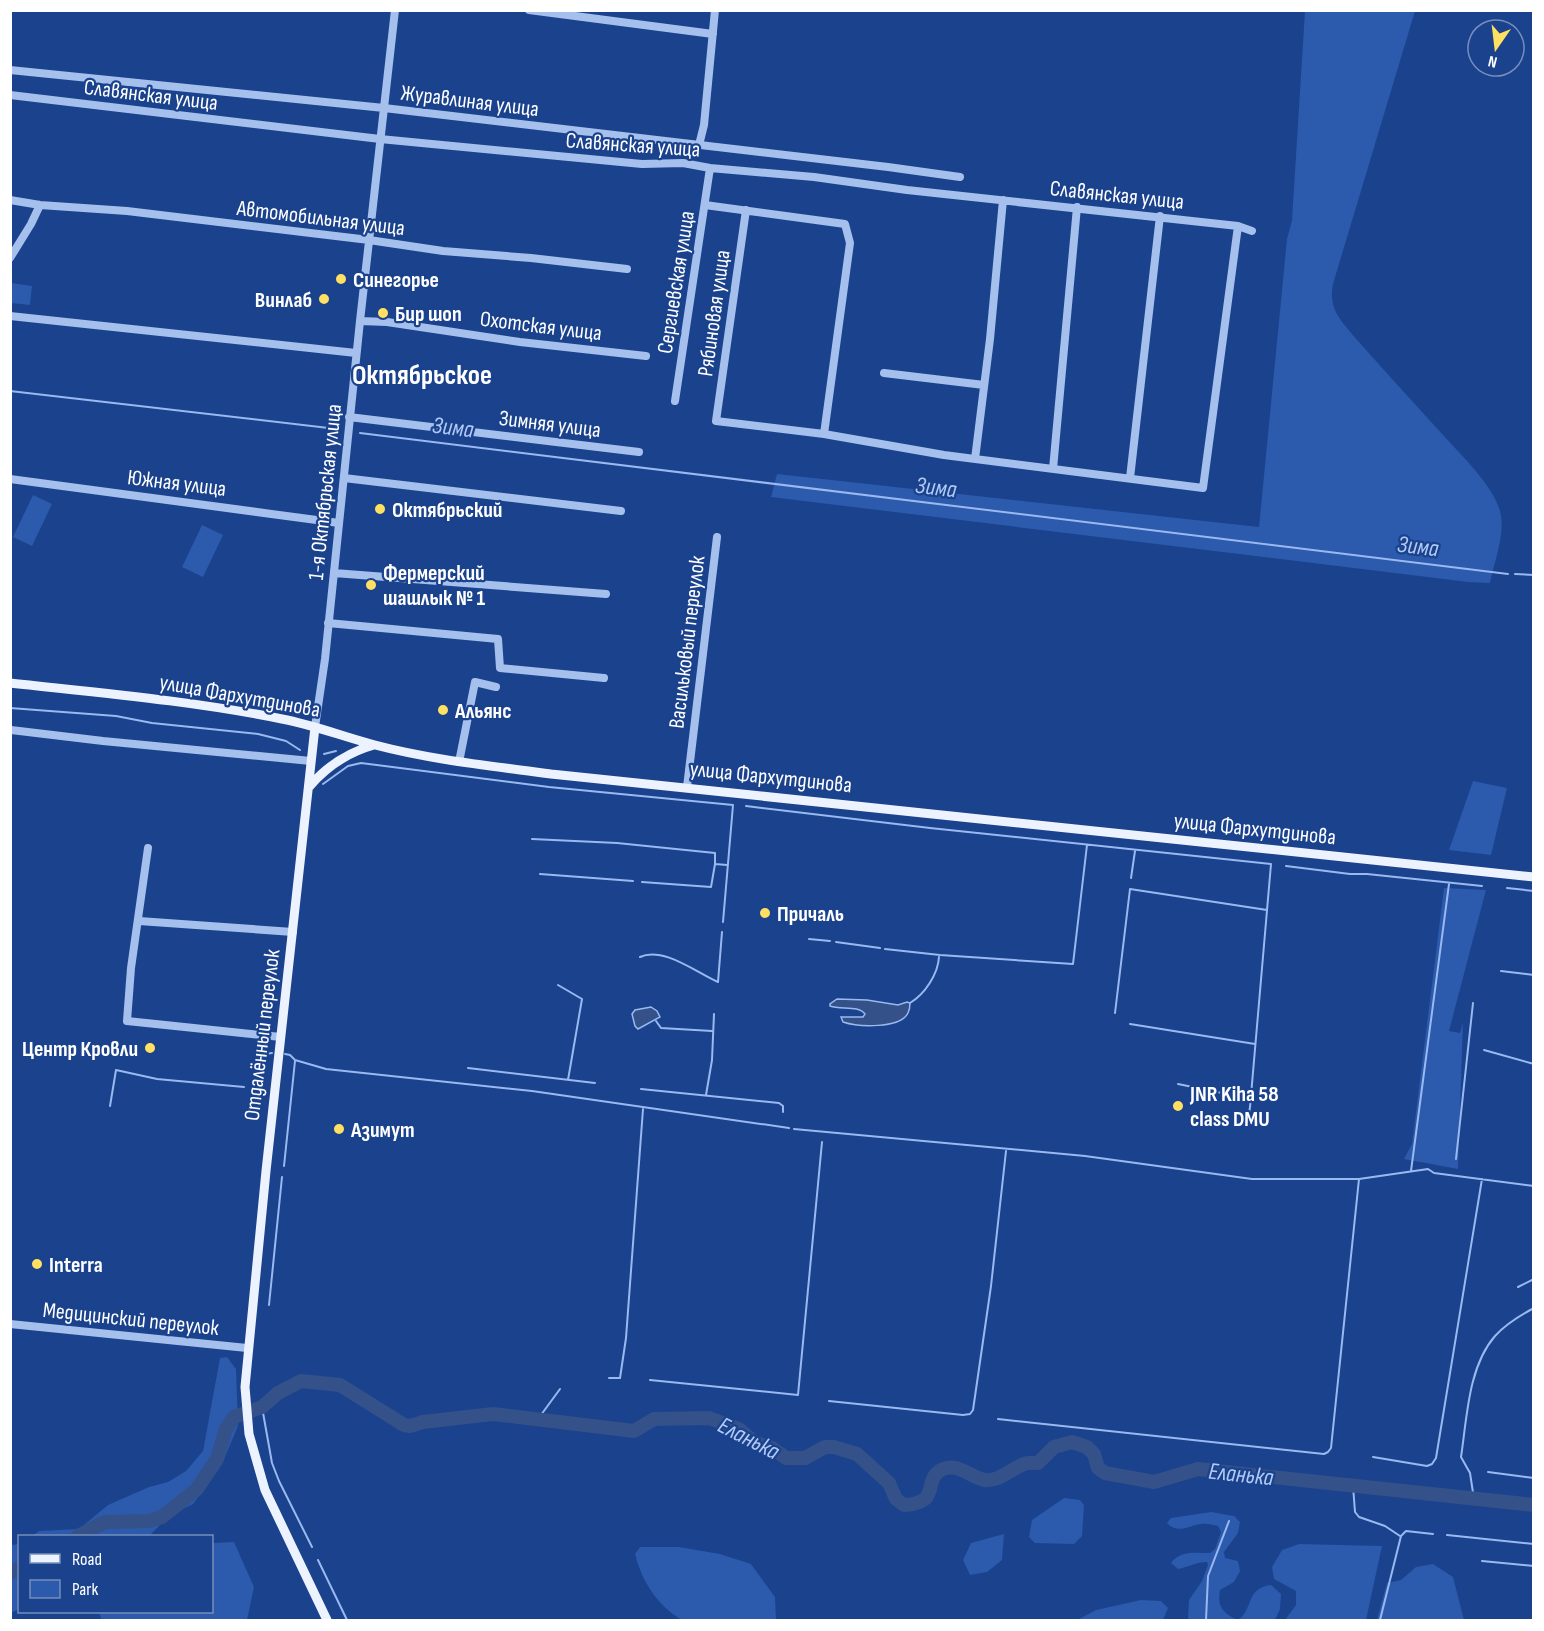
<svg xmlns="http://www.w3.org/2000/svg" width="1544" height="1631" font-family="'Sofia Sans Condensed',sans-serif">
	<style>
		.green { fill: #2c5aac }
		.water { fill: #345189; stroke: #99b9f0; stroke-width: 1.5 }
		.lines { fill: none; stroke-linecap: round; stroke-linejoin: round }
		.stream { stroke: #99b9f0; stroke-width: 2 }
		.river { stroke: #345189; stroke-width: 14 }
		.minor { stroke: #a6c0ee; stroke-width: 8 }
		.major { stroke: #edf2ff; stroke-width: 9 }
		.poi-dot { fill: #ffe063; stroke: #1a428d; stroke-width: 2 }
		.labels { text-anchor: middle; stroke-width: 4.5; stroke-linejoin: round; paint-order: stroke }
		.street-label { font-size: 22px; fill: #fff; stroke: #1a428d }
		.poi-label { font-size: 22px; font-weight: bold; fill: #fff; stroke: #1a428d; text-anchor: start }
		.water-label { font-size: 24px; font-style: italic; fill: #b2caf5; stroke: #1a428d }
		.district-label { font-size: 28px; font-weight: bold; fill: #fff; stroke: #1a428d }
	</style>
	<rect width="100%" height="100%" fill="#1a428d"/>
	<path class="green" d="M 1305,11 L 1415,11 L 1333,284 C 1329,307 1337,316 1351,333 C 1381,367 1412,401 1443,435 C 1461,455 1493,485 1500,511 C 1506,533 1494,562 1490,583 L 1468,582 L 771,497 L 777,474 L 1259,527 L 1287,239 L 1292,220 Z
		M 11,283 L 32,286 L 30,305 L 11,303 Z
		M 33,495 L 52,504 L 32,546 L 13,537 Z
		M 202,525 L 223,535 L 203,577 L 182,567 Z
		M 1473,781 L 1507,788 L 1491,855 L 1449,850 Z
		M 1444,888 L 1486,890 L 1449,1031 L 1460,1033 L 1463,1022 L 1458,1169 L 1404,1159 L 1412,1144 Z
		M 227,1357 L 236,1369 L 238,1426 L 221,1466 L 193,1504 L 169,1516 L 150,1535 L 32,1536 L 39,1531 L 79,1529 L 108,1505 L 149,1487 L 168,1482 L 186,1471 L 203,1451 L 220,1358 Z
		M 1064,1498 L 1080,1500 L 1084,1505 L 1082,1536 L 1074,1544 L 1035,1543 L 1029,1537 L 1032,1520 Z
		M 1211,1512 L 1234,1516 L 1240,1522 L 1238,1533 L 1224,1552 L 1225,1558 L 1238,1561 L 1240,1571 L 1234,1582 L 1220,1590 C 1217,1607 1223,1613 1238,1620 C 1254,1609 1245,1588 1271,1585 L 1281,1594 L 1280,1609 L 1275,1620 L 1190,1620 L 1188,1618 L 1189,1600 L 1202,1581 L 1208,1565 L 1207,1562 C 1196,1562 1189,1567 1178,1569 L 1171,1563 C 1180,1550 1196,1553 1210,1553 L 1215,1549 L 1221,1532 L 1218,1526 C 1213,1525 1207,1523 1202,1524 C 1189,1525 1178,1535 1167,1523 L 1171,1518 Z
		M 1004,1534 L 1002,1560 L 987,1572 L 970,1575 L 963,1560 L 971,1543 Z
		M 234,1542 L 254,1587 L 247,1620 L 101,1620 L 100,1614 L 97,1612 L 212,1612 L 212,1543 Z
		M 19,1544 L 19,1609 L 11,1613 L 11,1545 Z
		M 1299,1544 L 1382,1546 L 1366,1620 L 1285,1620 L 1296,1605 L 1296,1591 L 1274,1579 L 1272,1567 L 1282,1550 Z
		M 640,1547 L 679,1547 L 720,1554 L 751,1564 L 775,1597 L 776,1620 L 682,1620 C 658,1606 642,1582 635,1554 Z
		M 1433,1564 L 1453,1577 L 1464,1620 L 1377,1620 L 1387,1583 L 1401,1580 L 1416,1567 Z
		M 1141,1600 L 1161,1601 L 1168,1608 L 1163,1620 L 1077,1620 L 1096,1610 Z"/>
	<path class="water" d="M 837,999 L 867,1000 L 898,1005 L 907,1002 L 910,1003 C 910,1005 909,1011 908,1013 C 900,1029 858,1027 843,1022 L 841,1017 L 863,1017 L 865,1014 C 858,1005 841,1010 830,1006 L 830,1004 Z
		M 651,1007 L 657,1011 L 660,1017 L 638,1029 L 635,1026 L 632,1014 L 635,1010 Z"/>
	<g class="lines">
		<path class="stream" d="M 10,391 L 337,429
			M 360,433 L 1508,574
			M 1515,574 L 1534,575
			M 10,708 L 116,716 L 152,723 L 258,734 L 286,741 L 300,750
			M 324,754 L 336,751
			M 323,784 L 348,766 L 361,763 L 549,787 L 733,805 L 723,922
			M 746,806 L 930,828 L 1271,864 L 1250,1107 L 1248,1119
			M 532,839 L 617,843 L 715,853 L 715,864 L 727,865
			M 1286,866 L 1350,874 L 1367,874 L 1482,886
			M 540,874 L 633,881
			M 1131,878 L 1135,851
			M 642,882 L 711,887 L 715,864
			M 1507,888 L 1534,891
			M 809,939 L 830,941
			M 836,942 L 880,948
			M 885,949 L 940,955 L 1073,964 L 1087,845
			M 640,957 C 663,946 697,973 718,982 L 722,932
			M 1501,971 L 1534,975
			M 558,985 L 582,999 L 568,1080
			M 910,1003 C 925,994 938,974 939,957
			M 1115,1013 L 1130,889 L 1267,910
			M 656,1021 L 661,1028 L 712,1031
			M 1130,1024 L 1255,1044
			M 1484,1050 L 1534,1064
			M 285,1054 L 290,1055 L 295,1060 L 326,1069 L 532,1091 L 789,1128
			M 468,1068 L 595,1083
			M 1178,1084 L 1251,1099
			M 255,1089 L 261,1089 L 265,1054 L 272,1053
			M 641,1089 L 779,1103 L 783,1106 L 783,1112
			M 706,1095 L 712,1060 L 714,1014
			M 110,1106 L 116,1070 L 157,1079 L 244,1087
			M 794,1129 L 1085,1156 L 1252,1179 L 1359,1179 L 1428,1169 L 1434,1173 L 1534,1186
			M 1456,1159 L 1473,1003
			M 284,1166 L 295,1061
			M 1411,1171 L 1449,884
			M 1518,1287 L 1534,1279
			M 269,1305 L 282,1177
			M 609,1378 L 620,1378 L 626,1338 L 643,1109
			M 650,1380 L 798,1395 L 822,1142
			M 829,1401 L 963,1415 L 970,1414 L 973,1410 L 991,1286 L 1006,1151
			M 262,1407 L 272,1463 L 279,1481 L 312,1547
			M 538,1419 L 560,1389
			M 998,1419 L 1324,1454 L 1328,1452 L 1331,1448 L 1359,1179
			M 1373,1457 L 1427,1466 L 1432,1464 L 1436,1458 L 1482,1179
			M 1488,1472 L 1534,1478
			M 1353,1486 L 1355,1512 L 1359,1517 L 1385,1526 L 1400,1536
			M 1474,1499 L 1470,1473 L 1461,1457 C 1467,1418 1468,1367 1495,1336 C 1506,1324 1519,1316 1534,1308
			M 1447,1535 L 1534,1544
			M 318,1560 L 347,1620
			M 1482,1561 L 1534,1566
			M 1206,1620 L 1208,1576 L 1229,1521
			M 1380,1620 L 1401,1536 L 1406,1531 L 1433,1534"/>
		<path class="river" d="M 78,1536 L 105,1522 L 149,1521 L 162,1517 L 197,1489 L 217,1459 L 226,1429 L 234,1417 L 262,1407 L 278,1393 L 301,1381 L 340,1385 L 404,1425 L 410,1426 L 423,1422 L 493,1414 L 634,1431 L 654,1419 L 709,1418 L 739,1429 L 754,1442 L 772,1448 L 786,1458 L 805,1458 L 825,1447 L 834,1447 L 857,1454 L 889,1483 L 896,1499 L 904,1505 C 942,1503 922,1481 941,1470 C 957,1461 971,1478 985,1480 C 999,1482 1012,1468 1024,1464 C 1028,1462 1034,1463 1038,1463 L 1054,1447 L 1072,1442 L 1087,1447 L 1094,1454 L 1098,1468 L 1105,1473 L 1154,1482 L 1198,1469 L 1534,1505
			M 10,1573 L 20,1568"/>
		<path class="minor" d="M 529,10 L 713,34
			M 10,70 L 384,108 L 888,167 L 960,177
			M 10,95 L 380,139 L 642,164 L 683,163 L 710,168 L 814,177 L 907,190 L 1238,226 L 1252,231
			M 699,145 L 704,125 L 715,10
			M 10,200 L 40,205 L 127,211 L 369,240 L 443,251 L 531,258 L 627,269
			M 705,205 L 845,224 L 850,243 L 824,434
			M 746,210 L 716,421 L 824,434 L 944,455 L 1203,488 L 1238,226
			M 10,258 L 31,224 L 40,205
			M 10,316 L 356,353
			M 360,321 L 387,322 L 520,342 L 646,356
			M 884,373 L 984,385
			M 675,401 L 710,168
			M 349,417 L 639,452
			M 975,459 L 990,339 L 1003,200
			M 1053,469 L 1077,207
			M 344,478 L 621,511
			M 1130,478 L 1160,216
			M 10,479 L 339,523
			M 334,573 L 606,594
			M 328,623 L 498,639 L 500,668 L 604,678
			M 315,727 L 325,659 L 360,321 L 395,10
			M 11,730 L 103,741 L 311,761
			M 459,762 L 475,682 L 496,687
			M 687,787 L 717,537
			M 148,848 L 131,968 L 127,1021 L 281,1037
			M 139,921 L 293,932
			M 10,1324 L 247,1348"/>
		<path class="major" d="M 10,683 C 101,693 193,701 282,719 C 314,725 344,737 375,745 C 432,760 492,766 551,774 L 1534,877
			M 315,727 L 266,1171 L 245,1387 L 249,1434 L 265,1490 L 327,1620
			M 309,787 C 326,767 349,752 374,745"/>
	</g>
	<g class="poi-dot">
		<circle cx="341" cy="279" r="6"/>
		<circle cx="324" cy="299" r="6"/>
		<circle cx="383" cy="313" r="6"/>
		<circle cx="380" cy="509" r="6"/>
		<circle cx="371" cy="585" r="6"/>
		<circle cx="443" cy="710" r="6"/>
		<circle cx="765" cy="913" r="6"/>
		<circle cx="150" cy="1048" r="6"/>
		<circle cx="1178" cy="1106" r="6"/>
		<circle cx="339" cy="1129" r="6"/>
		<circle cx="37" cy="1264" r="6"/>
	</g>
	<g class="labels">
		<g class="street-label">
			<text transform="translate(151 94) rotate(7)" y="8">Славянская улица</text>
			<text transform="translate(470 100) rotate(7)" y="8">Журавлиная улица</text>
			<text transform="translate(633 144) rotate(4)" y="8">Славянская улица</text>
			<text transform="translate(1117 194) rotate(6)" y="8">Славянская улица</text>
			<text transform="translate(321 217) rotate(7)" y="8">Автомобильная улица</text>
			<text transform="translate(675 282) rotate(-81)" y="8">Сергиевская улица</text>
			<text transform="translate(713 313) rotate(-82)" y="8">Рябиновая улица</text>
			<text transform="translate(541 325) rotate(7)" y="8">Охотская улица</text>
			<text transform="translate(550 423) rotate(7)" y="8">Зимняя улица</text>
			<text transform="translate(177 482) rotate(7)" y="8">Южная улица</text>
			<text transform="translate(324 492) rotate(-84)" y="8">1-я Октябрьская улица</text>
			<text transform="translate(686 642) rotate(-83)" y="8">Васильковый переулок</text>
			<text transform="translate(240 695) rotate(10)" y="8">улица Фархутдинова</text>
			<text transform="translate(771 776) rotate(6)" y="8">улица Фархутдинова</text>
			<text transform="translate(1255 828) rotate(6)" y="8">улица Фархутдинова</text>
			<text transform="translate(261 1035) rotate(-83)" y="8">Отдалённый переулок</text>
			<text transform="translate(131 1318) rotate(6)" y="8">Медицинский переулок</text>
		</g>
		<g class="poi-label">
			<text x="353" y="287">Синегорье</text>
			<text x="312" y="307" text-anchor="end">Винлаб</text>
			<text x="395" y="321">Бир шоп</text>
			<text x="392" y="517">Октябрьский</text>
			<text x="383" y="580">Фермерский<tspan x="383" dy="25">шашлык № 1</tspan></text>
			<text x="455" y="718">Альянс</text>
			<text x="777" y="921">Причаль</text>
			<text x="138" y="1056" text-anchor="end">Центр Кровли</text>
			<text x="1190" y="1101">JNR Kiha 58<tspan x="1190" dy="25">class DMU</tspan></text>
			<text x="351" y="1137">Азимут</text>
			<text x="49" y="1272">Interra</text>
		</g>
		<g class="water-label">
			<text transform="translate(453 427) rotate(7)" y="8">Зима</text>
			<text transform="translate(936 487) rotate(7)" y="8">Зима</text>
			<text transform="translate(1418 546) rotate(7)" y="8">Зима</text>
			<text transform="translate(749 1438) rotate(27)" y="8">Еланька</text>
			<text transform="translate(1241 1474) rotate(6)" y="8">Еланька</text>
		</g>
		<g class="district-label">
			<text x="422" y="384">Октябрьское</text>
		</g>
	</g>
	<rect width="1544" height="1631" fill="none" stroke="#ffffff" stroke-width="24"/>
	<rect x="18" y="1535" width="195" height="78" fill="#1a428d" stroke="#768ebb" stroke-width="1.5"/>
	<rect x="30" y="1554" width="30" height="9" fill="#edf2ff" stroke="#768ebb" stroke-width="1.5"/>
	<text x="72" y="1565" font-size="18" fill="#ffffff">Road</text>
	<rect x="30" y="1580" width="30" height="18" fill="#2c5aac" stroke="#768ebb" stroke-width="1.5"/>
	<text x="72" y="1595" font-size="18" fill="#ffffff">Park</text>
	<g transform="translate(1496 48) rotate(194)"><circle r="28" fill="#1a428d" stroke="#768ebb" stroke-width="1.5"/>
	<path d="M0-4.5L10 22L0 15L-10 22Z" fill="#ffe063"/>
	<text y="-9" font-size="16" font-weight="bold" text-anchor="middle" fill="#ffffff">N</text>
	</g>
</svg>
